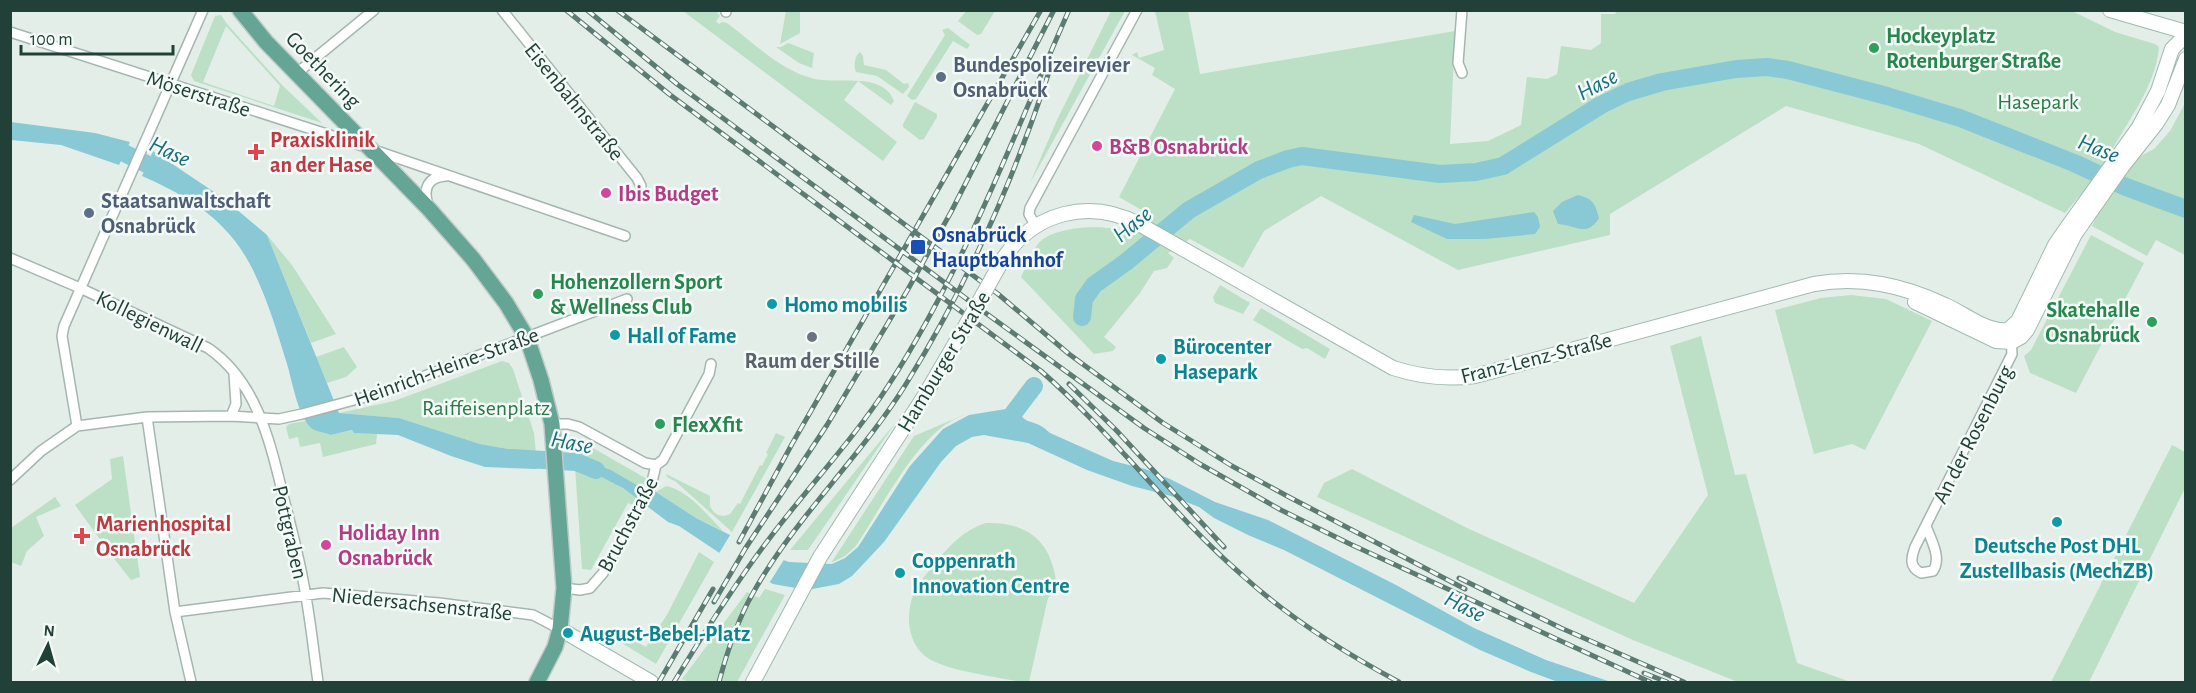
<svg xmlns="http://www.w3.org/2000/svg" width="2196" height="693" font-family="'Alegreya Sans',sans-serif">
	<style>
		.green { fill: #bbe0c5; fill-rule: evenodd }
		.water { fill: #88c9d5 }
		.pier { fill: #e3eee9 }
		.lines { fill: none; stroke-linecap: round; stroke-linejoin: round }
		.river { stroke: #88c9d5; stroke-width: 18 }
		.street-casing { stroke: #a5b6b0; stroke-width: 12 }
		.secondary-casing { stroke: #a0bab1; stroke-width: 16 }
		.primary-casing { stroke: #c1cac7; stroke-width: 18 }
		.street { stroke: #fff; stroke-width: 9 }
		.secondary { stroke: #fff; stroke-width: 14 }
		.primary { stroke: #65a595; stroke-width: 15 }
		.rail-casing { stroke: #5c7b73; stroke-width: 5 }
		.rail { stroke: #f4faf7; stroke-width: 3; stroke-dasharray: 9; stroke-linecap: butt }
		.secondary-bridge-casing { stroke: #a0bab1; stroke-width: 16; stroke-linecap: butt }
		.secondary-bridge { stroke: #fff; stroke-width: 14 }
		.leisure-dot { fill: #2e9e5b; stroke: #f4faf7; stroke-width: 2 }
		.service-dot { fill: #5c6f8a; stroke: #f4faf7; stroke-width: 2 }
		.hotel-dot { fill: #d1479c; stroke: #f4faf7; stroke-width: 2 }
		.health-dot { fill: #e0444e; stroke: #f4faf7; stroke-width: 2 }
		.transit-dot { fill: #1a4fb4; stroke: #f4faf7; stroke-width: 2 }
		.culture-dot { fill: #0f9aa8; stroke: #f4faf7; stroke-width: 2 }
		.worship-dot { fill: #6b7280; stroke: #f4faf7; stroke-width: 2 }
		.labels { text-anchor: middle; stroke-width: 5; stroke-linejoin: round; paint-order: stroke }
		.leisure-label { font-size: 22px; font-weight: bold; fill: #27864d; stroke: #f4faf7; text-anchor: start }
		.service-label { font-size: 22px; font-weight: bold; fill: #4e5e75; stroke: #f4faf7; text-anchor: start }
		.street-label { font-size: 22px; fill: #214038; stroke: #f4faf7 }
		.park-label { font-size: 22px; fill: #297948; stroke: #f4faf7 }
		.health-label { font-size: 22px; font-weight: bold; fill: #be3a42; stroke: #f4faf7; text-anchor: start }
		.hotel-label { font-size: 22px; font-weight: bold; fill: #b23c85; stroke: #f4faf7; text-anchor: start }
		.transit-label { font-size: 22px; font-weight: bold; fill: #164399; stroke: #f4faf7; text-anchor: start }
		.culture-label { font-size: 22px; font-weight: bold; fill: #0d838f; stroke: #f4faf7; text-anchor: start }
		.worship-label { font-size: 22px; font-weight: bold; fill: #5b616d; stroke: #f4faf7 }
		.water-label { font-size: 24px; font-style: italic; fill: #186e80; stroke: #f4faf7 }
	</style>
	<rect width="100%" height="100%" fill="#e3eee9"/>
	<path class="green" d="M 967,10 L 995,10 L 995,11 L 981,34 L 977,35 L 958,21 Z
		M 683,11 L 716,11 L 720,16 L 716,21 L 719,24 L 722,22 L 727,23 C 754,43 782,72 815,79 C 839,84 884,72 894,101 L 891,105 L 858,81 L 844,100 L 897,142 L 883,161 Z
		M 786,11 L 800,11 L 800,33 L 780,44 Z
		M 1111,11 L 1125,11 L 1030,183 L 1057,120 Z
		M 1155,11 L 1188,11 L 1200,74 L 1455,31 L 1450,144 L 1488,141 L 1521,125 L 1527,77 L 1547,79 L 1557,74 L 1561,46 L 1591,50 L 1601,43 L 1601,14 L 1615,14 L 1617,11 L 2072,11 L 2115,32 L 2155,44 L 2159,47 C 2155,90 2125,123 2107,160 L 2116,163 L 2173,56 L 2177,58 L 2164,94 L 2143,130 L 2128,169 L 2139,157 L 2154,149 L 2170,131 L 2185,103 L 2185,255 L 2156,240 L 2147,256 L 2092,226 L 2101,206 L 2097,190 L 2088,186 L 2065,213 L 1919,144 L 1786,106 L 1610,214 L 1610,235 L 1458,270 L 1321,196 L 1264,231 L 1243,268 L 1190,239 L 1168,253 L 1174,258 L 1167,268 L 1154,271 L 1140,293 L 1104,337 L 1116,347 L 1113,351 L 1094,354 L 1021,277 C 1026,267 1031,253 1038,244 C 1054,225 1106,224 1127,232 L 1152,216 L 1119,197 L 1175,89 L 1152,75 L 1155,68 L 1132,55 L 1137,52 L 1139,58 L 1164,50 Z
		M 221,15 L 227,24 L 282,85 L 322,123 L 194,81 L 191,75 L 215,16 ZM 226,26 L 280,86 L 274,106 L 203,82 Z
		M 948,28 L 970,45 L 967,49 L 953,41 L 916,99 L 912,100 L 907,96 L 945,35 L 942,30 Z
		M 788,43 L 814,53 L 812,68 L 799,63 L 776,47 L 781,47 Z
		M 860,52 L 863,56 L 864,65 L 886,70 L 904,84 L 908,83 L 909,87 L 903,94 L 877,76 L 856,72 C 853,67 855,55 860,52 Z
		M 915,102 L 937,114 L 937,117 L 924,139 L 920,140 L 903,127 L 903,124 Z
		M 267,235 L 292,265 L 336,334 L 311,343 Z
		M 2091,235 L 2144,263 L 2076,393 L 2030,373 L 2024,356 L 2031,350 Z
		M 1220,285 L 1250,303 L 1243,314 L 1215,303 L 1213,297 Z
		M 1851,295 L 1886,299 L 1932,321 L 1865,450 L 1852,444 L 1814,454 L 1775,310 L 1821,298 Z
		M 1261,308 L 1330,349 L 1325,359 L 1307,348 L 1302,349 L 1253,320 Z
		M 1701,336 L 1735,475 L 1746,474 L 1797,663 L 1851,682 L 1738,682 L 1633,640 L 1317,497 L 1324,483 L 1352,469 L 1467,528 L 1634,603 L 1708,495 L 1670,346 Z
		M 344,347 L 357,367 L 346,377 L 327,383 L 316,357 Z
		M 502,361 L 509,363 L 513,369 L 534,433 L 536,454 L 480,444 L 399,418 L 339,413 L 394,401 Z
		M 966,414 C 958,418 948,422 941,428 C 908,454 879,511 856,546 L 845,556 L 831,563 L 914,436 Z
		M 305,421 L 331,435 L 353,430 L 354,433 L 377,434 L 376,444 L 323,457 L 320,443 L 300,447 L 298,437 L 289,439 L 286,427 L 289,424 Z
		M 896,422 L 808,550 L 790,550 Z
		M 776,433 L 785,437 L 732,532 L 676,482 L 667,477 L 666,474 L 710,496 L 710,506 C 714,515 721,518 730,514 L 738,503 L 740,504 L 760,465 L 762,466 L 768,454 L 766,453 Z
		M 576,441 L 581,441 L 647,479 L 642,488 L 611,470 L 574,456 L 573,445 Z
		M 2172,445 L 2185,452 L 2185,488 L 2089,682 L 2051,682 Z
		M 123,456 L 140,577 L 131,580 L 112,556 L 75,505 L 112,479 L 110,459 Z
		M 575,467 C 591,469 624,486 636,498 L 633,505 L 628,503 L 591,570 L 582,569 Z
		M 666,486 C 688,490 707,515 723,531 L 696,518 L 656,492 Z
		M 55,497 L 61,506 L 36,517 L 44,536 L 27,551 L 21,566 L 11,562 L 11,528 Z
		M 986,523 C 1031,522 1053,544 1057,588 L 1048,598 L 1029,682 C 1016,682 1002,678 988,676 C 969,672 949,669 931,660 C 908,647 905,618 913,595 C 917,584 926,575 934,565 C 949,546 962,531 986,523 Z
		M 699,552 L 714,562 L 656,664 L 607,634 L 610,627 L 646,647 L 668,613 Z
		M 765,589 L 785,595 L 737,682 L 688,682 L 682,679 L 747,592 L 759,598 Z"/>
	<path class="water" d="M 11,122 L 95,133 L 130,142 L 119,165 L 61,145 L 11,140 Z
		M 153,151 L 223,198 L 267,235 L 339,413 L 399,418 L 480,444 L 536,454 L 537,469 L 485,467 L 451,456 L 398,435 L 354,433 L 352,430 L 331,435 C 325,432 315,432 310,427 C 297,412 293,384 287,364 C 275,325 260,273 235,241 C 210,209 178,192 142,176 Z
		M 1578,195 C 1593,199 1595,203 1599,218 C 1587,238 1575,225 1558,224 L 1553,211 L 1562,202 Z
		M 1534,212 L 1538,217 L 1540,227 L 1535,234 L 1485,239 L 1447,239 L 1411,222 L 1414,215 L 1455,224 Z
		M 1016,404 L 1021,407 C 1019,423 1031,420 1041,426 C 1045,428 1047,431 1050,433 L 1113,461 L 1145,469 L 1170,479 L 1215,502 L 1268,520 L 1396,585 L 1474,628 L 1546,660 L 1611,682 L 1558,682 L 1531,672 L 1480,650 L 1284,550 L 1248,535 L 1214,518 L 1199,507 L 1171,496 L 1132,486 L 1087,470 L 1028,443 L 984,435 L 972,437 L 956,446 L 941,462 L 884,542 L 852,576 L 839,584 L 807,590 L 773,584 L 742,568 L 679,526 L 668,522 L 623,488 L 584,468 L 575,467 L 574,456 L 611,470 L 642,488 L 656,492 L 696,518 L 772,556 L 789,562 L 832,564 L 845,558 L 858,547 L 910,466 L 943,429 L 969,415 L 1012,408 Z"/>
	<path class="pier" d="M 732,532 L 785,558 L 768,585 L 740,571 L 718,555 Z"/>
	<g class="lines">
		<path class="river" d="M 101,146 L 124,153 L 169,175
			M 1082,317 L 1084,299 L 1094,285 L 1126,262 L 1189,210 L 1259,170 L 1288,159 L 1302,156 L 1440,174 L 1476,172 L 1503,166 L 1601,105 L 1628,92 L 1662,82 L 1736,69 L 1767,67 L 1788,70 L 1887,96 L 1960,118 L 2074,163 L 2126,187 L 2186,209
			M 1006,423 L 1034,386
			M 512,458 L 576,462 L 596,470"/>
		<g class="street-casing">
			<path id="street" d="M 502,10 L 637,178 L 641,186 L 640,194
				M 726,10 L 726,12
				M 1462,10 L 1458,63 L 1462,73
				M 10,32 L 336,137 L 625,236
				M 297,73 L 374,10
				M 428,205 C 423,189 427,177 446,176
				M 1035,225 L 1029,214 L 1030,208 L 1137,10
				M 10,258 L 80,288 L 208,348 C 259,383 271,447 285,503 C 293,534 301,565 306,597 C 311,625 314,654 318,682
				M 231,416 L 236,404 L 234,374
				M 147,417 L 175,612 L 191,682
				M 552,424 L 568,424 L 579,427 L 645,463 L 656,465 L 663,460 L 709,374 L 711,364
				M 77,426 L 62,336 L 64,326 L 203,10
				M 10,480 L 41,451 L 77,426 L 147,417 L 231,416 L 279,419 L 302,414 L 380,393 L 627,299
				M 1926,526 C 1931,540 1942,558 1933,571 L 1921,573 C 1909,567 1911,558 1915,547 L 2012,354 L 2011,338
				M 564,588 L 580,590 L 590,588 L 603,573 L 651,486 L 656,465
				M 175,612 L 323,593 L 439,603 L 533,615 L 560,629"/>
		</g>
		<g class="secondary-casing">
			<path id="secondary" d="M 2110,10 L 2186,32
				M 1003,259 C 1034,212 1089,198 1139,224 L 1393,368 C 1421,377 1446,380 1475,376 L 1814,284 C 1861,276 1902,285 1945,305 C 1964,313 1987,333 2008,330 L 2018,321 L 2055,245 L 2066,229 L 2139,127 L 2158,91 L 2172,49 L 2186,35
				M 1915,302 L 1996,341 L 2012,342 L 2021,337 L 2027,330 L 2075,234 L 2122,167 L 2156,124 L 2168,105 L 2186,59
				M 560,629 L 651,682
				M 753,682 L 820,557 L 925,395 L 966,325"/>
		</g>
		<g class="primary-casing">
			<path id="primary" d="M 240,10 L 266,42 L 429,209 L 473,259 L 506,303 L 527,338 L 541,380 L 552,424 L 564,588 L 560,629 L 555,647 L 537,682"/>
		</g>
		<use href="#street" class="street"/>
		<use href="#secondary" class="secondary"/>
		<use href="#primary" class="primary"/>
		<g class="rail-casing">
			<path id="rail" d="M 566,10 L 669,94 L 1041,371 C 1113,434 1170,512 1242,575 C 1289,618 1343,652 1399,682
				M 587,10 L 677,84 L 987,314 L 1144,428 L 1200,464 L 1281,510 L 1350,544 L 1650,682
				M 617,10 L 998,294 L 1069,354 L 1163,423 L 1232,466 L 1289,497 L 1465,589
				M 1069,384 L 1116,430 L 1224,547
				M 739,542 L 792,444 L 1041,10
				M 1459,578 L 1561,628 L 1684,682
				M 714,602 L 745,549 L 827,425 L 907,291 L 951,212 L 1054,10
				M 1644,673 L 1667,682
				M 659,682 L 713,589
				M 674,682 C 704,633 734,585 769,539 C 808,487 853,440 888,386 C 963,271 1014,135 1069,10
				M 719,682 C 727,652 737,621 753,593 C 795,518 860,458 906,384 C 965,289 1013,181 1048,75"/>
		</g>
		<use href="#rail" class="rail"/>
		<g class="secondary-bridge-casing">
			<path id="secondary-bridge" d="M 966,325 L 1003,259"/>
		</g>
		<use href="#secondary-bridge" class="secondary-bridge"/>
	</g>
	<g class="leisure-dot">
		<circle cx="1874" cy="48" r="6"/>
		<circle cx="538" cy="294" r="6"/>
		<circle cx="2152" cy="322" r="6"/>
		<circle cx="660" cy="424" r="6"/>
	</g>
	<g class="service-dot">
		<circle cx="941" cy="77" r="6"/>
		<circle cx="89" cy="213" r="6"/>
	</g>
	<g class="hotel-dot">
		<circle cx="1097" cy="146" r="6"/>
		<circle cx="606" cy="193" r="6"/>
		<circle cx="326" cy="545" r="6"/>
	</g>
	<g class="health-dot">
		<path d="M253 143h6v6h6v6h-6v6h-6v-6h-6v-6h6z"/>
		<path d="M79 527h6v6h6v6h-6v6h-6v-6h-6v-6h6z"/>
	</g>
	<rect class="transit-dot" x="910" y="239" width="16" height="16" rx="3"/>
	<g class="culture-dot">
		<circle cx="772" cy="304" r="6"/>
		<circle cx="615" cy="335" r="6"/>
		<circle cx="1161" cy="359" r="6"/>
		<circle cx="2057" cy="522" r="6"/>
		<circle cx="900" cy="573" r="6"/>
		<circle cx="568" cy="633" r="6"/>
	</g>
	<circle class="worship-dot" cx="812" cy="337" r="6"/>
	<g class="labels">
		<g class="leisure-label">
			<text x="1886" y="43">Hockeyplatz<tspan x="1886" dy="25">Rotenburger Straße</tspan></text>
			<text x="550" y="289">Hohenzollern Sport<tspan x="550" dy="25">&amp; Wellness Club</tspan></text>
			<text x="2140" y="317" text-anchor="end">Skatehalle<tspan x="2140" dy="25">Osnabrück</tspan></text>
			<text x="672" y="432">FlexXfit</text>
		</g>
		<g class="service-label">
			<text x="953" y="72">Bundespolizeirevier<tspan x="953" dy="25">Osnabrück</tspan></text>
			<text x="101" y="208">Staatsanwaltschaft<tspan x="101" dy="25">Osnabrück</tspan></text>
		</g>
		<g class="street-label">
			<text transform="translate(324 69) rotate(46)" y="8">Goethering</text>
			<text transform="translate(199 93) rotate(18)" y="8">Möserstraße</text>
			<text transform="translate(575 101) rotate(51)" y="8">Eisenbahnstraße</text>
			<text transform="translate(150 321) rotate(26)" y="8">Kollegienwall</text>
			<text transform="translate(1536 357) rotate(-14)" y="8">Franz-Lenz-Straße</text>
			<text transform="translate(943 361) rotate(-59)" y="8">Hamburger Straße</text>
			<text transform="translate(446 366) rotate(-20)" y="8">Heinrich-Heine-Straße</text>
			<text transform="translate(1972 434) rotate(-63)" y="8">An der Rosenburg</text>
			<text transform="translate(627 524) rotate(-62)" y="8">Bruchstraße</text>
			<text transform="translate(291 532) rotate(77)" y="8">Pottgraben</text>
			<text transform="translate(422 603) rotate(6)" y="8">Niedersachsenstraße</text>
		</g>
		<g class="park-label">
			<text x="2038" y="109">Hasepark</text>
			<text x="486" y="415">Raiffeisenplatz</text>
		</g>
		<g class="health-label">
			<text x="270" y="147">Praxisklinik<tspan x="270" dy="25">an der Hase</tspan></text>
			<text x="96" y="531">Marienhospital<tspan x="96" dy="25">Osnabrück</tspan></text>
		</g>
		<g class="hotel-label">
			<text x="1109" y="154">B&amp;B Osnabrück</text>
			<text x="618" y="201">Ibis Budget</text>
			<text x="338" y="540">Holiday Inn<tspan x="338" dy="25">Osnabrück</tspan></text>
		</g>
		<g class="transit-label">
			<text x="932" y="242">Osnabrück<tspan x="932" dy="25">Hauptbahnhof</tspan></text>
		</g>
		<g class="culture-label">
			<text x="784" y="312">Homo mobilis</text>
			<text x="627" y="343">Hall of Fame</text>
			<text x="1173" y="354">Bürocenter<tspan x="1173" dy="25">Hasepark</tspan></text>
			<text x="2057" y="553" text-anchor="middle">Deutsche Post DHL<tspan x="2057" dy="25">Zustellbasis (MechZB)</tspan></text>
			<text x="912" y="568">Coppenrath<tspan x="912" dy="25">Innovation Centre</tspan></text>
			<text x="580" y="641">August-Bebel-Platz</text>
		</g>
		<g class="worship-label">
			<text x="812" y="368">Raum der Stille</text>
		</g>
		<g class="water-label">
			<text transform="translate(1597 84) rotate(-28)" y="8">Hase</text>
			<text transform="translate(2099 148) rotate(22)" y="8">Hase</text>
			<text transform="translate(170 151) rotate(25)" y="8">Hase</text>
			<text transform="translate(1132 224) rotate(-39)" y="8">Hase</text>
			<text transform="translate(572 442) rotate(11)" y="8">Hase</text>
			<text transform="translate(1465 606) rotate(27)" y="8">Hase</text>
		</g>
	</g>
	<rect width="2196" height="693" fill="none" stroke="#214038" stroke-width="24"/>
	<g transform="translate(48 645) rotate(5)" stroke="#f4faf7" stroke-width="4.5" paint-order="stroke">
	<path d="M0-4.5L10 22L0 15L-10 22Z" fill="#214038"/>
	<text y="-9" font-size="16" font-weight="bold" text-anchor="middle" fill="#214038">N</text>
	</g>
	<path d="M21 45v9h152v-9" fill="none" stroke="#214038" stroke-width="3"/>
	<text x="30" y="45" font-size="18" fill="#214038" stroke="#f4faf7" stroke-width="4.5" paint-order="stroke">100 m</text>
</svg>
